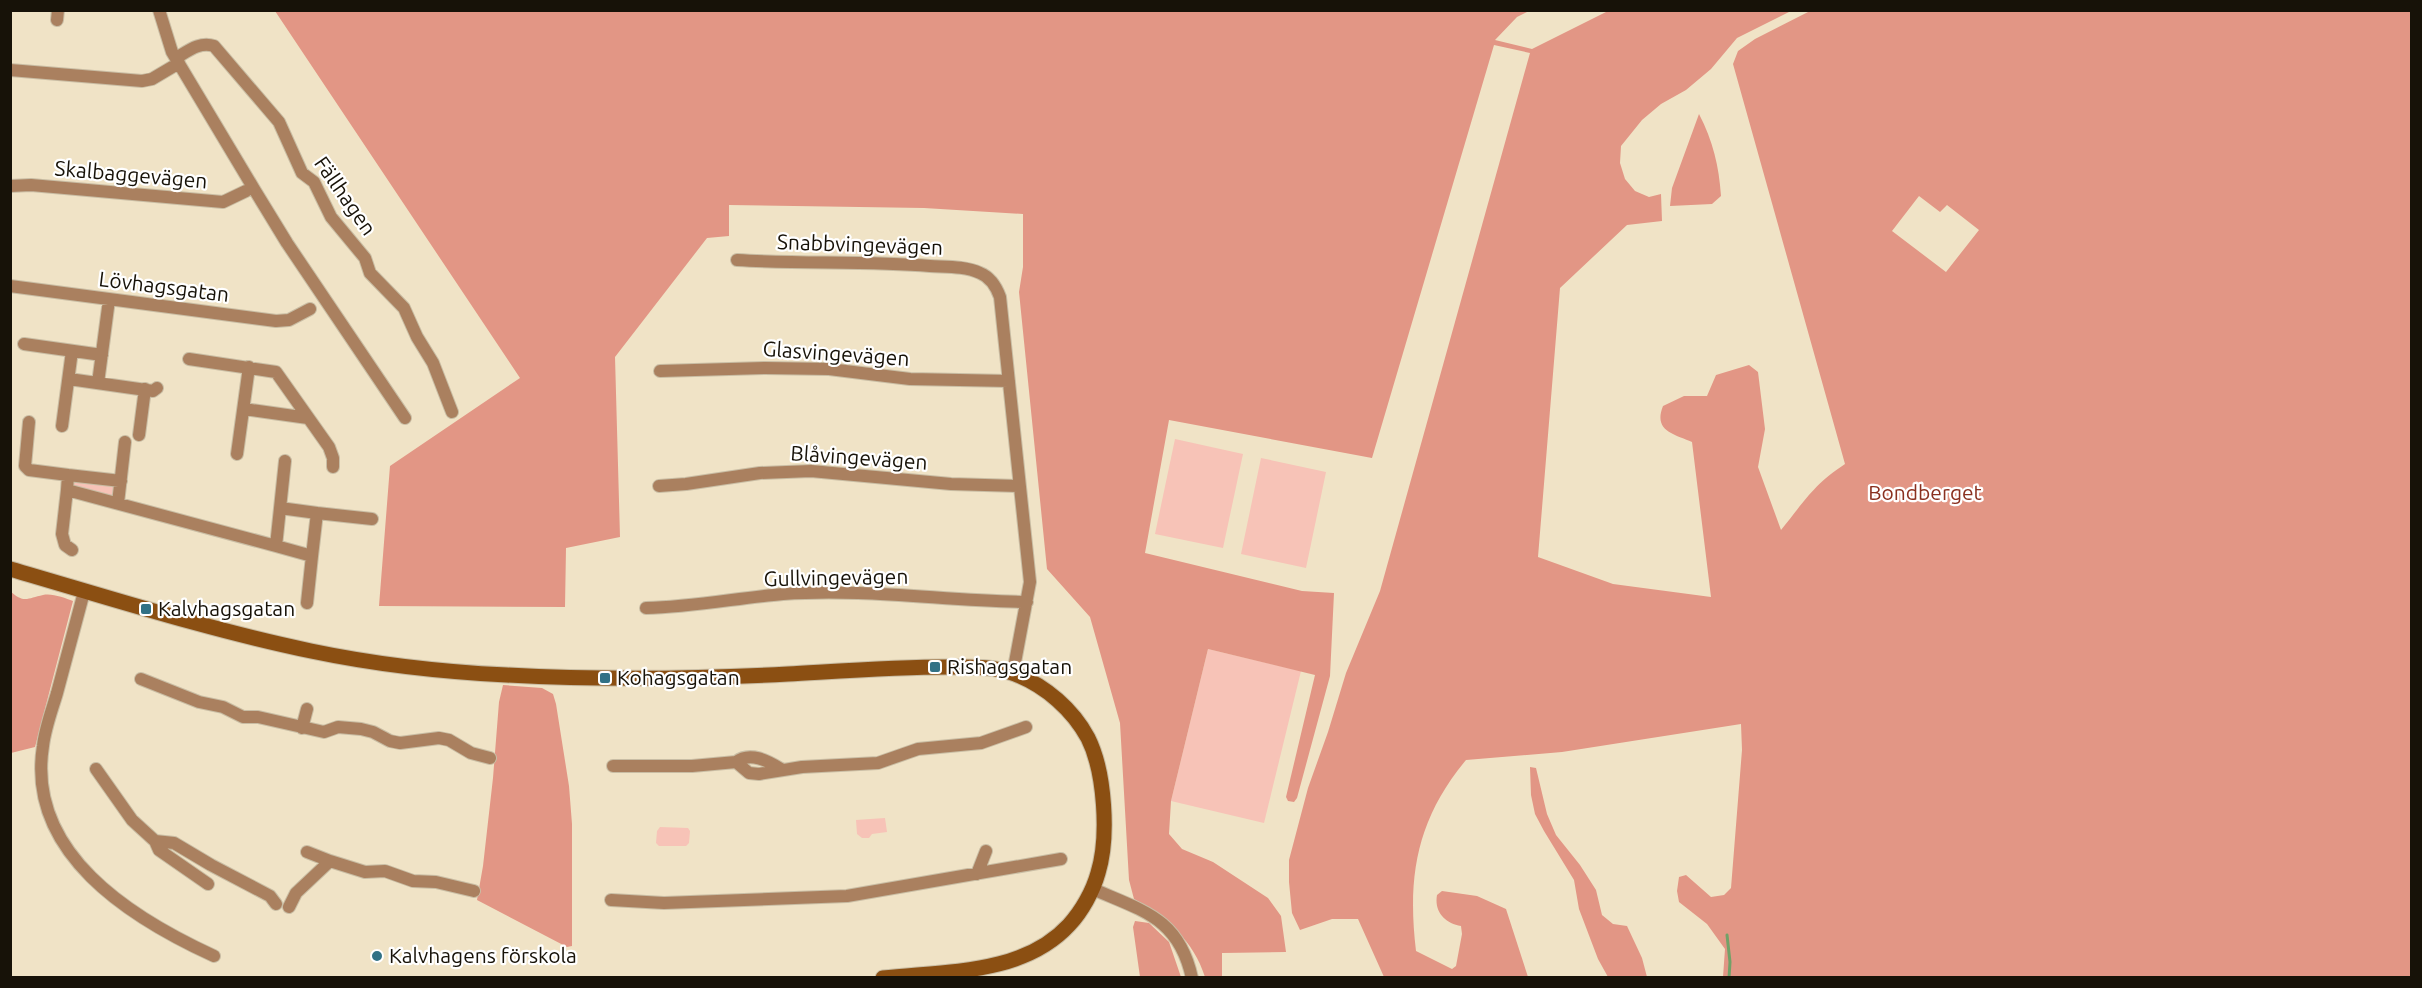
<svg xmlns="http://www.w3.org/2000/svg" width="2422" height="988" font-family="Ubuntu,sans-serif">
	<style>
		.green { fill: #f7c3b7 }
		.forest { fill: #e29685; fill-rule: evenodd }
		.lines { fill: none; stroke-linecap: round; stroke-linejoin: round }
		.stream { stroke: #72a168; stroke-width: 3 }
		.street-casing { stroke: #c9bda4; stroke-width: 14 }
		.secondary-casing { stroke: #c9bda4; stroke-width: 17 }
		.street { stroke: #aa805f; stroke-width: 12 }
		.secondary { stroke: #8b4f12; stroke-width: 15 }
		.poi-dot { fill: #317185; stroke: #fff; stroke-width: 2 }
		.labels { text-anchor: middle; stroke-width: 4.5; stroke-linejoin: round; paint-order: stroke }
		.street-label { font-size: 21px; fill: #171208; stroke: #fff }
		.park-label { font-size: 21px; fill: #8a301f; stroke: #fff }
		.poi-label { font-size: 21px; fill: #171208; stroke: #fff; text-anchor: start }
	</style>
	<rect width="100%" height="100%" fill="#f0e3c6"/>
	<path class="green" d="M 1175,439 L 1243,454 L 1223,548 L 1155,534 Z
		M 1261,458 L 1326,472 L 1306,568 L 1241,554 Z
		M 70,482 L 115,483 L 115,497 L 72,487 Z
		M 1208,649 L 1301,671 L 1264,823 L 1171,801 Z
		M 885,818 L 887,832 L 872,834 L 869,838 L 862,838 L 857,834 L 856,820 Z
		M 660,827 L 688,828 L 690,831 L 689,843 L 686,846 L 659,846 L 656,843 L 657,831 Z"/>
	<path class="forest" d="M 1531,10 L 1517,17 L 1495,40 L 1532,49 L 1608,11 L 1791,11 L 1737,38 L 1711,69 L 1686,90 L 1661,104 L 1642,120 L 1621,146 L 1620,163 L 1625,179 L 1635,191 L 1649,197 L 1661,194 L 1662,221 L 1627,225 L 1560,288 L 1538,557 L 1613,584 L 1711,597 L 1692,442 C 1674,434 1653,431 1663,406 L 1684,396 L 1707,396 L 1716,375 L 1749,365 L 1758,372 L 1765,429 L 1758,467 L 1781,530 C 1804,502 1813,485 1845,464 L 1733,64 L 1738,51 L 1755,39 L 1810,11 L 2411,11 L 2411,977 L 1723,977 L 1725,949 L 1707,924 L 1679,902 L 1677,891 L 1679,877 L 1686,875 L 1711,897 L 1724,895 L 1731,888 L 1742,750 L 1741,724 L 1562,752 L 1466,760 C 1417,819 1407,876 1416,951 L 1452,969 L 1456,966 L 1462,934 L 1461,926 C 1445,923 1434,912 1437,895 L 1442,891 L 1477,896 L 1506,909 L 1528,977 L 1384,977 L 1358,919 L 1332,919 L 1300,930 L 1292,913 L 1289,882 L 1289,860 L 1308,788 L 1328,732 L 1346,673 L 1380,591 L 1530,53 L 1494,45 L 1372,458 L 1169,420 L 1145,553 L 1302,591 L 1334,593 L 1330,676 L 1297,798 L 1294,802 L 1288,801 L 1286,797 L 1315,675 L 1208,649 L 1171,801 L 1169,834 L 1182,849 L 1213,862 L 1268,898 L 1281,916 L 1286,952 L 1222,953 L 1222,977 L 1205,977 C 1194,941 1166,917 1134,899 L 1129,880 L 1120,723 L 1090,617 L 1047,569 L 1019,292 L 1023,267 L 1023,214 L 924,208 L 729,205 L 729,236 L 707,238 L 615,357 L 620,537 L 566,548 L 565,607 L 379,606 L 390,466 L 520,378 L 275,11 ZM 1919,196 L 1940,212 L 1947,205 L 1979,230 L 1946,272 L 1892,231 Z
		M 1699,114 C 1713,141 1719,166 1721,196 L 1712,204 L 1670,206 L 1672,188 Z
		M 10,591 C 24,604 28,598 43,595 C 52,593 65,598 73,601 L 35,747 L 11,753 Z
		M 503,685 L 542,688 L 553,694 L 556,704 L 569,786 L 572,824 L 572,946 L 567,947 L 477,900 L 483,866 L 493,778 L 499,702 Z
		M 1530,767 L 1536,768 L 1547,814 L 1556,835 L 1580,865 L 1596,890 L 1602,915 L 1613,924 L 1627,926 L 1642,958 L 1647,977 L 1608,977 L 1598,959 L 1579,909 L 1574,880 L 1544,831 L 1535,814 L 1531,795 Z
		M 1135,921 L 1149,923 L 1169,942 L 1181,977 L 1140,977 L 1133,927 Z"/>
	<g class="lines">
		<path class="stream" d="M 1727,935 L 1730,962 L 1729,978"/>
		<g class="street-casing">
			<path id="street" d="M 159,10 L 172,52 L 254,189 L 287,243 L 405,418
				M 57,20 L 58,10
				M 176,58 C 188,51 200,41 214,46 L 279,122 L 302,173 L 314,182 L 331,217 L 365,258 L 370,273 L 404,308 L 417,337 L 433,363 L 452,412
				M 10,70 L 142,81 L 152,79 L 179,63
				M 10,186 L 31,185 L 223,202 L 246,191
				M 737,260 C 801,264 866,261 930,266 C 946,267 965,266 980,273 C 990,277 996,286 1000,297 L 1030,582 L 1013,673
				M 10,286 L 276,321 L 289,320 L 310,309
				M 24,344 L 102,355
				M 189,359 L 276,372 L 329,447 L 333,458 L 333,467
				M 660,371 L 765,368 L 829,369 L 910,379 L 1009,381
				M 69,379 L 153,391 L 157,388
				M 98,383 L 109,300
				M 244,409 L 308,418
				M 29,422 L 25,466 L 29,470 L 68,475
				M 62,426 L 72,351
				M 139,435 L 145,389
				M 237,454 L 249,367
				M 121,481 L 68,475 L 67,490 L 276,546
				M 659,486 L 686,484 L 760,473 L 811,471 L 951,484 L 1020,486
				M 67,490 L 62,534 L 65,545 L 72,550
				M 118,503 L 125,442
				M 280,508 L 317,513 L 312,556 L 276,546 L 285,461
				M 317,513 L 372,519
				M 84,592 C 75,625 66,659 57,693 C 52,710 45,728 43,746 C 26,853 131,918 214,956
				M 307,603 L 312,556
				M 646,608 C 692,607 737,598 783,594 C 865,588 946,601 1027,602
				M 141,679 L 199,702 L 223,707 L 243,717 L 258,717 L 324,732 L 338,727 L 361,729 L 373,732 L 390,741 L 400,743 L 439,738 L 449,740 L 471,753 L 490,758
				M 302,728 L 307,709
				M 736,762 C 750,751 768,761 781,769
				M 613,766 L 692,766 L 736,762 L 749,773 L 759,774 L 802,767 L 878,763 L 918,749 L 981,743 L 1026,727
				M 96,769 L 132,820 L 155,841 L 174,843 L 211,865 L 270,896 L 276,904
				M 155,841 L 159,850 L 208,884
				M 307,852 L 330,861
				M 977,874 L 986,851
				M 1093,889 C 1143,911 1179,918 1192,978
				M 611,900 L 664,903 L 847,896 L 1061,859
				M 289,907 L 296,893 L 330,861 L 365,872 L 385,871 L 413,881 L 436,882 L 474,891"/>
		</g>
		<g class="secondary-casing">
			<path id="secondary" d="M 10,569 C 110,598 210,630 311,651 C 373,664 444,672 507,675 C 601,680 695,679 788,674 C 841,671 895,667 948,667 C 970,667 994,666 1015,674 C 1046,686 1073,710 1088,738 C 1105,772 1109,837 1098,873 C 1093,891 1082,911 1069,925 C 1023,975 945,971 883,978"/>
		</g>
		<use href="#street" class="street"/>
		<use href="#secondary" class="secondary"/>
	</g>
	<g class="poi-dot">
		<rect x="140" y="603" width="12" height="12" rx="3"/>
		<rect x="929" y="661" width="12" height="12" rx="3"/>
		<rect x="599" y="672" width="12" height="12" rx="3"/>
		<circle cx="377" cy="956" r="6"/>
	</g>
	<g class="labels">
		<g class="street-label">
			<text transform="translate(131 175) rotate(5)" y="7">Skalbaggevägen</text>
			<text transform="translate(345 196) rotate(55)" y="7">Fällhagen</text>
			<text transform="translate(860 245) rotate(2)" y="7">Snabbvingevägen</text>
			<text transform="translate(164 287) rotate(7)" y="7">Lövhagsgatan</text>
			<text transform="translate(836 354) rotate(4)" y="7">Glasvingevägen</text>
			<text transform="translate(859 458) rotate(4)" y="7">Blåvingevägen</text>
			<text transform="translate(836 578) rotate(-1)" y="7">Gullvingevägen</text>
		</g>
		<g class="park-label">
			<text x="1925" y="500">Bondberget</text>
		</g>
		<g class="poi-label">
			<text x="158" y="616">Kalvhagsgatan</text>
			<text x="947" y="674">Rishagsgatan</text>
			<text x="617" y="685">Kohagsgatan</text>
			<text x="389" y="963">Kalvhagens förskola</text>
		</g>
	</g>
	<rect width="2422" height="988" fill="none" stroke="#171208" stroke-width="24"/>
</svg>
